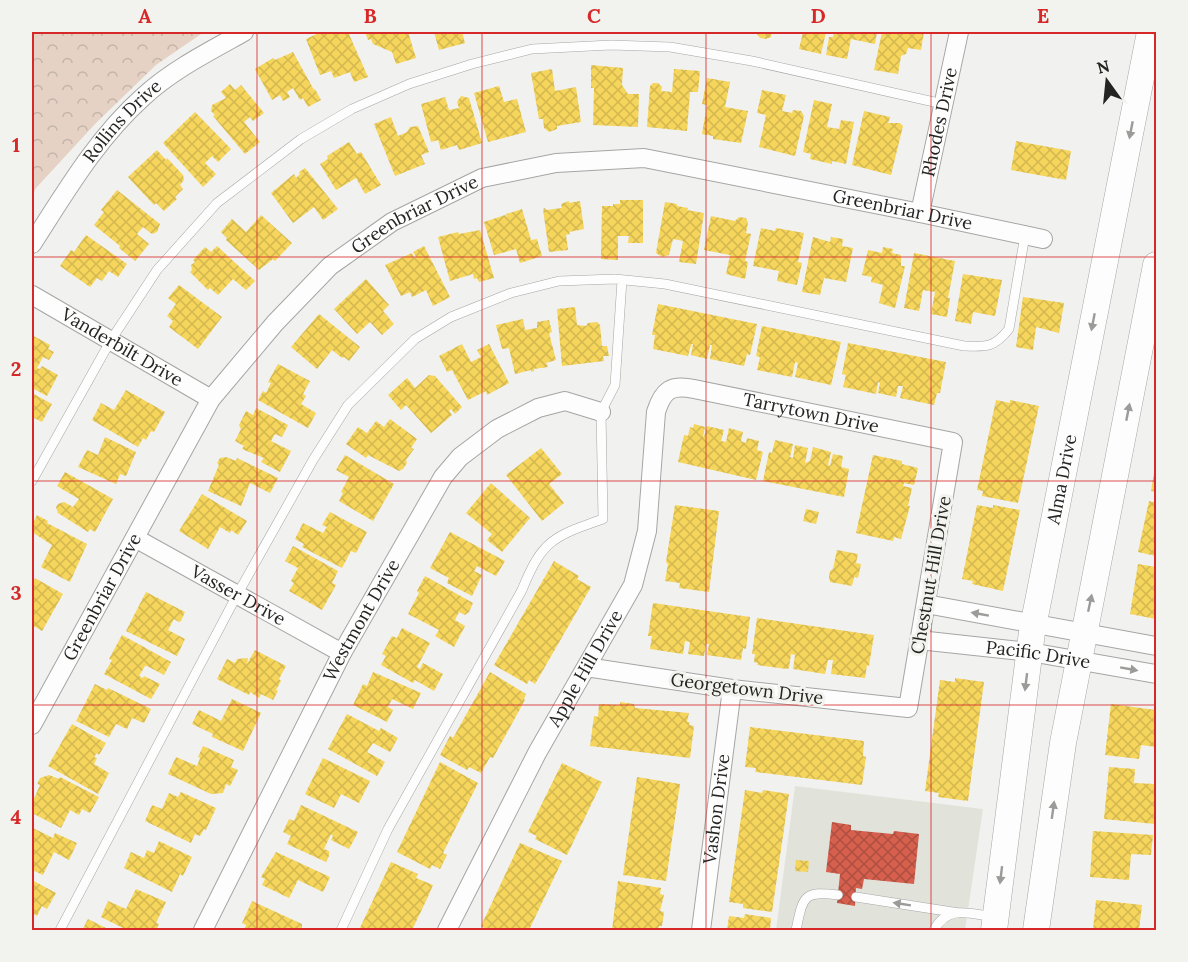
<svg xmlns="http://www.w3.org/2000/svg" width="1188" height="962" font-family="Lora,serif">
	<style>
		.built { fill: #e1e3db }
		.park { fill: url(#park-crowns) }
		.homes { fill: url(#homes-cross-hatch) }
		.shops { fill: url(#shops-cross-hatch) }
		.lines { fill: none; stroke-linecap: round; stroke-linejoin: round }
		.service-casing { stroke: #a5a6a4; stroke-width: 10 }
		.minor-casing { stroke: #a5a6a4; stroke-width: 20 }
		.secondary-casing { stroke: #a5a6a4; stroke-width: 27 }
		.service { stroke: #fdfdfd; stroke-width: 9 }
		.minor { stroke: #fdfdfd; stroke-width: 18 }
		.secondary { stroke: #fdfdfd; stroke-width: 26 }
		.oneway { fill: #9b9b9a }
		.grid { fill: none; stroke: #d62828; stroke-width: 1.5; stroke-opacity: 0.55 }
		.labels { text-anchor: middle; stroke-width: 6; stroke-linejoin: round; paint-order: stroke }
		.street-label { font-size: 18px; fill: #242422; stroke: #f2f3ee }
		.neatline { fill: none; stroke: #d62828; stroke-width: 2 }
		.grid-label { font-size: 20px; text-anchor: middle; font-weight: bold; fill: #d62828 }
	</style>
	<defs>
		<pattern id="park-crowns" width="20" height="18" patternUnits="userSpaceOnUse" patternTransform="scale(1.5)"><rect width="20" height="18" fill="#e5d2c5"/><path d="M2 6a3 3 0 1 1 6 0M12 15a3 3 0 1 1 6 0" fill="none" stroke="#c4b4a9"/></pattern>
		<pattern id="homes-cross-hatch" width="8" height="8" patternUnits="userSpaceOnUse" patternTransform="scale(1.5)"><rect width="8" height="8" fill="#f6d55c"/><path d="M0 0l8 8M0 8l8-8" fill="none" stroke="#d3b750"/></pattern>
		<pattern id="shops-cross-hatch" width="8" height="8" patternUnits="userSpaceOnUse" patternTransform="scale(1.5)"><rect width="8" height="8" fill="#d6604d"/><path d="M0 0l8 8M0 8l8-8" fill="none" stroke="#ad4f40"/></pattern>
	</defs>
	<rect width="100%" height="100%" fill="#f1f2ef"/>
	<path class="built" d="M 795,786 L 983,809 L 965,930 L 776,930 Z"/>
	<path class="park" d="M 32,32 L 204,32 L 156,65 L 96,123 L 36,188 L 32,196 Z"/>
	<path class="homes" d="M 321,32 L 348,32 L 368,77 L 354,82 L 350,72 L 334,78 L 331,71 L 320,75 L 306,39 Z
		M 365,32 L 408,32 L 416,58 L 396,64 L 392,52 L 373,44 L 371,39 L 368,40 Z
		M 434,32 L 462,32 L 465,43 L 439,50 Z
		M 757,32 L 772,32 L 771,37 L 766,39 L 760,38 L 757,34 Z
		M 803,32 L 826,32 L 821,54 L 799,49 Z
		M 834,32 L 877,32 L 875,44 L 851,39 L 847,59 L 826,55 L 829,37 L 833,37 Z
		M 882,32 L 924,32 L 921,50 L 908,48 L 906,54 L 901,56 L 898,74 L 874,70 Z
		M 293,52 L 314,90 L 315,89 L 321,100 L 308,107 L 303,98 L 300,100 L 293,88 L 287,92 L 290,97 L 283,101 L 280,95 L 272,100 L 255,69 L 273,58 L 275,60 Z
		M 591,65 L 623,68 L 622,85 L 628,94 L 639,94 L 638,127 L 593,125 L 594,88 L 591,88 Z
		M 552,69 L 555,91 L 576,87 L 581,122 L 557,126 L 557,129 L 549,132 L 544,128 L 543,119 L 539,119 L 531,73 Z
		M 674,69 L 700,71 L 698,92 L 690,92 L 687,131 L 647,127 L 650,86 L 653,83 L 658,83 L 662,87 L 661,91 L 672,92 Z
		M 707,78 L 730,82 L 725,107 L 748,111 L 741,143 L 713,139 L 713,136 L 702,134 L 707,105 L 702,104 Z
		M 230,84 L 235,90 L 241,85 L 264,113 L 253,121 L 250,117 L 244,122 L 260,142 L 245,154 L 213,116 L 215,115 L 211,111 L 212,105 L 226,98 L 221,92 Z
		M 499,86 L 504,102 L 517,99 L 526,132 L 488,142 L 474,93 Z
		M 762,90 L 786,95 L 782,111 L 792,113 L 793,110 L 801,111 L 804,116 L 795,156 L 759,147 L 766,115 L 757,113 Z
		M 461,96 L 469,98 L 482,143 L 459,150 L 457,145 L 441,150 L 438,140 L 431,142 L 421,104 L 445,97 L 449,110 L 459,108 L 457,102 Z
		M 814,100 L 832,104 L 827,127 L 839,129 L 841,120 L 854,122 L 846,164 L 832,161 L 832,164 L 810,159 L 811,154 L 803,152 Z
		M 864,111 L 890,117 L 888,123 L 900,123 L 903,126 L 891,175 L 852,165 Z
		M 195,112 L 231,149 L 218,162 L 212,156 L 205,163 L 216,174 L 203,187 L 163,143 Z
		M 391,117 L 398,136 L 407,132 L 410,127 L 418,126 L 429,152 L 421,155 L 425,164 L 395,176 L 374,124 Z
		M 1016,141 L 1071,151 L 1066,180 L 1011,170 Z
		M 349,142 L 357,154 L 361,152 L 381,185 L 365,194 L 356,178 L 336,190 L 320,164 L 328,159 L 327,156 Z
		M 157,150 L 166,160 L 167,158 L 183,175 L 184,180 L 180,185 L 183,189 L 175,197 L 177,199 L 164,211 L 156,203 L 154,205 L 128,177 Z
		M 305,168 L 338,209 L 323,220 L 314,207 L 293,223 L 271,193 L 294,174 L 296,178 L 300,174 L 299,172 Z
		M 117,190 L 160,224 L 157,232 L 152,234 L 143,227 L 137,234 L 149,244 L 135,261 L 119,248 L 120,246 L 94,225 L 104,212 L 101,210 Z
		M 620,200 L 643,200 L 643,243 L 628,243 L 629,236 L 618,236 L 618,260 L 601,259 L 602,206 L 613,206 L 613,204 L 620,204 Z
		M 569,201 L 569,203 L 580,201 L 584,229 L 569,232 L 570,234 L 566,235 L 568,250 L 549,252 L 543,209 L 545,208 L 546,210 L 562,208 L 561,204 Z
		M 665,202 L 677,204 L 677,206 L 688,208 L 687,210 L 704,213 L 696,264 L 679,262 L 683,241 L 673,239 L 669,255 L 662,257 L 656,253 Z
		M 522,209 L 531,240 L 537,239 L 542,256 L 520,263 L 516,249 L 494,255 L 484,222 L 505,215 L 507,217 L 506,214 Z
		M 261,215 L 292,243 L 275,261 L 273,259 L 259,270 L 226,240 L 227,238 L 221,232 L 232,219 L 246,232 Z
		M 711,216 L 735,221 L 739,217 L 746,218 L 748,223 L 746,233 L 751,234 L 745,261 L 748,262 L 745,279 L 726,274 L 730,255 L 704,250 Z
		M 761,228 L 775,231 L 776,228 L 804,233 L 798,262 L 802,263 L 797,285 L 777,281 L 779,271 L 753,266 Z
		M 480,230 L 494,278 L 479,282 L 477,278 L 474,279 L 473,274 L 450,281 L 438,237 L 458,232 L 459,234 Z
		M 86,235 L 127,264 L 118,277 L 109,271 L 102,281 L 97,278 L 90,287 L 60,266 L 71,250 L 74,252 Z
		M 813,237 L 830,242 L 831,237 L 843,239 L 842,246 L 853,248 L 846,282 L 824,278 L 820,295 L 802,292 Z
		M 217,246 L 255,281 L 246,290 L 233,279 L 218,295 L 210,288 L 208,290 L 190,272 L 192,270 L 191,265 L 195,262 L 193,260 L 205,247 L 211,252 Z
		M 424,246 L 450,297 L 433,306 L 426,290 L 412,297 L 410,292 L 401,296 L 385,265 L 412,253 L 414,258 L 416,257 L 413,252 Z
		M 883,247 L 893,249 L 892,253 L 901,255 L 901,266 L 905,266 L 895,308 L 879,303 L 883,285 L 871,282 L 872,277 L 862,275 L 868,250 L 882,253 Z
		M 914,253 L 955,261 L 948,298 L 950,298 L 947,317 L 931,314 L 935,292 L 923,290 L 919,311 L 904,308 Z
		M 963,274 L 1002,280 L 995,316 L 973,312 L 971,324 L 955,321 Z
		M 366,279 L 389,305 L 383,311 L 394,324 L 382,335 L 370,322 L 357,334 L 334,309 Z
		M 179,285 L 222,317 L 198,349 L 169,327 L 173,321 L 167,316 L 176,304 L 168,298 Z
		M 1023,297 L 1064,303 L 1059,333 L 1036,327 L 1033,350 L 1016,347 Z
		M 658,304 L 757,324 L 750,355 L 747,354 L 744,366 L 710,359 L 712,345 L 710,345 L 707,359 L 691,355 L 693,344 L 691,344 L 692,342 L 688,356 L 653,349 L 655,335 L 652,335 Z
		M 575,307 L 577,325 L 586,326 L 588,323 L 597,322 L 600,325 L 602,346 L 607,346 L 609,356 L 603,356 L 604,361 L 562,366 L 557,309 Z
		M 319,314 L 360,347 L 349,361 L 344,357 L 342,358 L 332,350 L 317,369 L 291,347 Z
		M 523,319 L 525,330 L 537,328 L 537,322 L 549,320 L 552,332 L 549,333 L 556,360 L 546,363 L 548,367 L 534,369 L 534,371 L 531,372 L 531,370 L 515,374 L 509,348 L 502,349 L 496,325 Z
		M 762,326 L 841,342 L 831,385 L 795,377 L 798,363 L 795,362 L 792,377 L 757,370 L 760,357 L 756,356 Z
		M 32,335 L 50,345 L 48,349 L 54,352 L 49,360 L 43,357 L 37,368 L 40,369 L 42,366 L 58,375 L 47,396 L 32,388 Z
		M 848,343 L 946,362 L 940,393 L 937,393 L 934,405 L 900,398 L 903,386 L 898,386 L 896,397 L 878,393 L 880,383 L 878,382 L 876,394 L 843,387 L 846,375 L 842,374 Z
		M 462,344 L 471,362 L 481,357 L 477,350 L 489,344 L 509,383 L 487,395 L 486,391 L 468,400 L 452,370 L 447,372 L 439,356 Z
		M 278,364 L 310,381 L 303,394 L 306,396 L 301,404 L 316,413 L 308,428 L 258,400 L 263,391 L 266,393 L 271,383 L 268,382 Z
		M 429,375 L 435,376 L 462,407 L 455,414 L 451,409 L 449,411 L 452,415 L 431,433 L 406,405 L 401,410 L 388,395 L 407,378 L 415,388 Z
		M 126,390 L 165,412 L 154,432 L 151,431 L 146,440 L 143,438 L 138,447 L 92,420 L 101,403 L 114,410 Z
		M 32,393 L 52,404 L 42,422 L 32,417 Z
		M 996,400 L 1010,403 L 1010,400 L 1039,406 L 1018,503 L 982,496 L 983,491 L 977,490 Z
		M 256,408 L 288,425 L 282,437 L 275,434 L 271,441 L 291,451 L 280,472 L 261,462 L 264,458 L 242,449 L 244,446 L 235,441 L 241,429 L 239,425 L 246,411 L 253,415 Z
		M 390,419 L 417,439 L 411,448 L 414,449 L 406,460 L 407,463 L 403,469 L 399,471 L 368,455 L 366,458 L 346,444 L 358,427 L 367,433 L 376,421 L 384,427 Z
		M 694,424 L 705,427 L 703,437 L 704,437 L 707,426 L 724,430 L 721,441 L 726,442 L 729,428 L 743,432 L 741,441 L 743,442 L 746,443 L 747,438 L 759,441 L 757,450 L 763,452 L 756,480 L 678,462 L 684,435 L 688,436 L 690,427 L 693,428 Z
		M 105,437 L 136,452 L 126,476 L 120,474 L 116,484 L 78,467 L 87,450 L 98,455 Z
		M 775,440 L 793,444 L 790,457 L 793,458 L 795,445 L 808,448 L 805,463 L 810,461 L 813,447 L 831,452 L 828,465 L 830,466 L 833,454 L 843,456 L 841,467 L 849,469 L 844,497 L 763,481 L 769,452 L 772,453 Z
		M 541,448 L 562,474 L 549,484 L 564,503 L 542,521 L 506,475 Z
		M 345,455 L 394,484 L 373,521 L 339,501 L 343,493 L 341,492 L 349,477 L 336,470 Z
		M 873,455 L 902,461 L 902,464 L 918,468 L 914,485 L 904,483 L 903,486 L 912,488 L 908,506 L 910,506 L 901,539 L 894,537 L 893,541 L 856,533 Z
		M 226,457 L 236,461 L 237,458 L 278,478 L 270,493 L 250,483 L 241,506 L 208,491 L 219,465 L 217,463 L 220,458 Z
		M 1155,466 L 1156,466 L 1156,492 L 1151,491 Z
		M 65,472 L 113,499 L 95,532 L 90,529 L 88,532 L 58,513 L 56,507 L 58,504 L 64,502 L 73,507 L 79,499 L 57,486 Z
		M 491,483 L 530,518 L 502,552 L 487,540 L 492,534 L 466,513 Z
		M 202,494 L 247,521 L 238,535 L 231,530 L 230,533 L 220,527 L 208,549 L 179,531 Z
		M 1149,501 L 1156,503 L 1156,556 L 1138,552 Z
		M 675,505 L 719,511 L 709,592 L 679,588 L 680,583 L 665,581 L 668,564 L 666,562 Z
		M 977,505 L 993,508 L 993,505 L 1020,510 L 1003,591 L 972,584 L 973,581 L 962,579 Z
		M 806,509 L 819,512 L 816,524 L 803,521 Z
		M 330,512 L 367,532 L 356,553 L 351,551 L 342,568 L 302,547 L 304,544 L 295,539 L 303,523 L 323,533 L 327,527 L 322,525 Z
		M 37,515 L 48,521 L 47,523 L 87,544 L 70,582 L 41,567 L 52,545 L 32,532 L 32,525 Z
		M 450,532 L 505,561 L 496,576 L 477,566 L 474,571 L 482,575 L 472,596 L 447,583 L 449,578 L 430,568 Z
		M 293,546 L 338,571 L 332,583 L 336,585 L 322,610 L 289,591 L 294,583 L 291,581 L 298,568 L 285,561 Z
		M 837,550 L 858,554 L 856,563 L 861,564 L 858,578 L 854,577 L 852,586 L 830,582 L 829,577 L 830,571 L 833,569 Z
		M 554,561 L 579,576 L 577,579 L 591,587 L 535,684 L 529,680 L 527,684 L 494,665 Z
		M 1138,564 L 1156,567 L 1156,619 L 1130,614 Z
		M 425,576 L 473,603 L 469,612 L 465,615 L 459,612 L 455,620 L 465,626 L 454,647 L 435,636 L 439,630 L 408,614 L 419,593 L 417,591 Z
		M 35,578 L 63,594 L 42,631 L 32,625 L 32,585 Z
		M 146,592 L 185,612 L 181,621 L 179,622 L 174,619 L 168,630 L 185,639 L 177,656 L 126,631 Z
		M 653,603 L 750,617 L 746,649 L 743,648 L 741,660 L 707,655 L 709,644 L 706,644 L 704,656 L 688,654 L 690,642 L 685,641 L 683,654 L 650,649 L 652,636 L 648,636 Z
		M 757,618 L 874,635 L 869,666 L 867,665 L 865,678 L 831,674 L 833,660 L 828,660 L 825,674 L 793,669 L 795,655 L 791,654 L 789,668 L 787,669 L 757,665 L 758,663 L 754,662 L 755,654 L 752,654 Z
		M 402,628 L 430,643 L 417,667 L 420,669 L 423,663 L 443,674 L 434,691 L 415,680 L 413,683 L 381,665 L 386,656 L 382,654 L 392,636 L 397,638 Z
		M 122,635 L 171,662 L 164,675 L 147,666 L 145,666 L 139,676 L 143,678 L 144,676 L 160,684 L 151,699 L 104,674 L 112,660 L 109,659 Z
		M 255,650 L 286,666 L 279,679 L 281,681 L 276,690 L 278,691 L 273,700 L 261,694 L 259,698 L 250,692 L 249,695 L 217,679 L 227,659 L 235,663 L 237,659 L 248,658 L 247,664 Z
		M 373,672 L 421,693 L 413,709 L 392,699 L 388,707 L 393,710 L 387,722 L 353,705 L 363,684 L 367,686 Z
		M 490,672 L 526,694 L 524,699 L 525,700 L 493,758 L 490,757 L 481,773 L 469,767 L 467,770 L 440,755 L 450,736 L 453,738 Z
		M 955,678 L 984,682 L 968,801 L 938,797 L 939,793 L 925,791 L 940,680 L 955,682 Z
		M 95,684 L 107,690 L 108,688 L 151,709 L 144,723 L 132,718 L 127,729 L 116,724 L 109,737 L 76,721 Z
		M 232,699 L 261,713 L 243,751 L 212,737 L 213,734 L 192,724 L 199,710 L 221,721 Z
		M 620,702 L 634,704 L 635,708 L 689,713 L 687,722 L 690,722 L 689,725 L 694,726 L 690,758 L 590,746 L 594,716 L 598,717 L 599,704 L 620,705 Z
		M 1111,704 L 1156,710 L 1156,747 L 1141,745 L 1139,759 L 1105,755 Z
		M 347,714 L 379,731 L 381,728 L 398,738 L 390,752 L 373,743 L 367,752 L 385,762 L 377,776 L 328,749 Z
		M 72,724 L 106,743 L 99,755 L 97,753 L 94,757 L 97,758 L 94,764 L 109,773 L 98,794 L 48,766 Z
		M 750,727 L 864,741 L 863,756 L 866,757 L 862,785 L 755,772 L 756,768 L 745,767 Z
		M 203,746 L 234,760 L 231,767 L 238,770 L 230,786 L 226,784 L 223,793 L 211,794 L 168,774 L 176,757 L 197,766 L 200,758 L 198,757 Z
		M 323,758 L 370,781 L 359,803 L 341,794 L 334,808 L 305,794 Z
		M 440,762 L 478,783 L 443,853 L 447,855 L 440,869 L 432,865 L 430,869 L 397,852 Z
		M 562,763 L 602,782 L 567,855 L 535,839 L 537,836 L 528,832 Z
		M 1109,767 L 1135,769 L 1134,783 L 1156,784 L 1155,824 L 1104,819 Z
		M 49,775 L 59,779 L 60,777 L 99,797 L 90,813 L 82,809 L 79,815 L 70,810 L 61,828 L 32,813 L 32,803 L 40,785 L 37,784 L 40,778 Z
		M 637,777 L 680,784 L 666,881 L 623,875 Z
		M 745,790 L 762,793 L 763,790 L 789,794 L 772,912 L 743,908 L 743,904 L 729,902 Z
		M 181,792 L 216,808 L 206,830 L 204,829 L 200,836 L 195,834 L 191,843 L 145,821 L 152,805 L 162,809 L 169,793 L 178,797 Z
		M 301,805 L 358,832 L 349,849 L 331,840 L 333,836 L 331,834 L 324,849 L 329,851 L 329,856 L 326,862 L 287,844 L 291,836 L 283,832 L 289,819 L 294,821 Z
		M 33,828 L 53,838 L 55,833 L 77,843 L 69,860 L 54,852 L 43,875 L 32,870 Z
		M 1093,831 L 1153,835 L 1151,855 L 1131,854 L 1129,880 L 1090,877 Z
		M 159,841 L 192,857 L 183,876 L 180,874 L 172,892 L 124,868 L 131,852 L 144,858 L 147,850 L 154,853 Z
		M 520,843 L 562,861 L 529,930 L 489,930 L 481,926 Z
		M 276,852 L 330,877 L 323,892 L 298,880 L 289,898 L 262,885 L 265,879 L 261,877 Z
		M 796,860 L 809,861 L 808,872 L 795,871 Z
		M 391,862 L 418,874 L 416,878 L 433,885 L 426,901 L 412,930 L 359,930 Z
		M 32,880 L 56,893 L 47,909 L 42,906 L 37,916 L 32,913 Z
		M 618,881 L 661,888 L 660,894 L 664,895 L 660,911 L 664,912 L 662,926 L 659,926 L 658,930 L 612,930 Z
		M 136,889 L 166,902 L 156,923 L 159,924 L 156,930 L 127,930 L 101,917 L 108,901 L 126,909 Z
		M 1096,900 L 1142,905 L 1139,930 L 1093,930 Z
		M 252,901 L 302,924 L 302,930 L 244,930 L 246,925 L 242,923 Z
		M 745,914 L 771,918 L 770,930 L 727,930 L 729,916 L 744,918 Z
		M 88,919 L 110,930 L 82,930 Z"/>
	<path class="shops" d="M 832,822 L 851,825 L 851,830 L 893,834 L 894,831 L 919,834 L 914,884 L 864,879 L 862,889 L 856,888 L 855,906 L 837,903 L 840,874 L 826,872 Z"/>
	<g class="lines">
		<g class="service-casing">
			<path id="service" d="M 32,481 L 111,340 L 157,270 L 217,203 L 301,139 L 352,109 L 409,84 L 472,64 L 532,49 L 611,45 L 670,47 L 752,61 L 943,104
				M 856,897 L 959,913
				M 60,930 L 237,595 L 313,460 L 348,405 L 415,339 L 451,317 L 511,293 L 559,281 L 615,279 L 665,284 L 964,346 C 986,347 994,348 1009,329 L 1025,235
				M 341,930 L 388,829 L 522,590 C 542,540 554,536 603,519 L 601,412 L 615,385 L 622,280
				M 796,930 C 803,898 802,890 838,895
				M 934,930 C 948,904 970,914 995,917"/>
		</g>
		<g class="minor-casing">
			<g id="minor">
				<path id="s1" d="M 920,213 L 959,32"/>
				<path id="s2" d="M 32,244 C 65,193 97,138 143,97 C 172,70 210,51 244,32"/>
				<path id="s3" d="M 32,295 L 211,399"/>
				<path id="s4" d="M 135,538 L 342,653"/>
				<path d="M 926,604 L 1156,646"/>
				<path id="s5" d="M 919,640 L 1030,652 L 1156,674"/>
				<path id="s6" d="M 32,725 L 211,399 L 275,323 L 330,266 L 392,222 L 482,178 L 556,163 L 644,158 L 920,213 L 1043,239"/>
				<path id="s7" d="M 203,930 L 342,653 L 443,477 L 460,457 L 497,429 L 538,408 L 565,401 L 601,412"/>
				<path id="s8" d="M 447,930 L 537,753 L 633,585 L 647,531 L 656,412 C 663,390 671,384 694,389 L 953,442 L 908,708 L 732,689 L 586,667"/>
				<path id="s9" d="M 701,930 L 732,689"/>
			</g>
		</g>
		<g class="secondary-casing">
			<g id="secondary">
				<path id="s10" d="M 994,930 L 1032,632 L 1150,32"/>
				<path d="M 1036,930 L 1063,743 L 1156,265"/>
			</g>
		</g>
		<use href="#service" class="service"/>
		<use href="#minor" class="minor"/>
		<use href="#secondary" class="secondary"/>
	</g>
	<defs><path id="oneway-solid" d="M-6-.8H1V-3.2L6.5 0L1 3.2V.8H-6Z" transform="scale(1.5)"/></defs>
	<g class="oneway">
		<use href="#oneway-solid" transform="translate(1131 130) rotate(101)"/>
		<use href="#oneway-solid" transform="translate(1093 322) rotate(101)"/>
		<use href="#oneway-solid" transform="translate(1128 412) rotate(-79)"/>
		<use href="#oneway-solid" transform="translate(1090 603) rotate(-78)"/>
		<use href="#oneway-solid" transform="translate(980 614) rotate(-170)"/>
		<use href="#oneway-solid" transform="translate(1129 669) rotate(10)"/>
		<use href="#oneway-solid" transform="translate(1026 682) rotate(97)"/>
		<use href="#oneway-solid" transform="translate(1053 810) rotate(-82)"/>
		<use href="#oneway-solid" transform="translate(1001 875) rotate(97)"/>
		<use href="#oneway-solid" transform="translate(902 904) rotate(-171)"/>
	</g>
	<path class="grid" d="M 257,32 L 257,930M 482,32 L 482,930M 706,32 L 706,930M 931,32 L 931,930M 32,257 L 1156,257M 32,481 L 1156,481M 32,705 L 1156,705"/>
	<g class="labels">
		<g class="street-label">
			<text dy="6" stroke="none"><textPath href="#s1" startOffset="93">Rhodes Drive</textPath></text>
			<text dy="6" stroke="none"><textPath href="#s2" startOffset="153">Rollins Drive</textPath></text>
			<text dy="6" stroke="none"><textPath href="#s6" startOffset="1154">Greenbriar Drive</textPath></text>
			<text dy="6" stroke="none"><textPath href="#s6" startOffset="650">Greenbriar Drive</textPath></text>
			<text dy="6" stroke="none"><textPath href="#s3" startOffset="104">Vanderbilt Drive</textPath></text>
			<text dy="6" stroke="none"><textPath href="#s8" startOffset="738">Tarrytown Drive</textPath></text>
			<text dy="6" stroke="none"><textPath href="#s10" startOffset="456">Alma Drive</textPath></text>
			<text transform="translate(931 575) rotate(-80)" y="6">Chestnut Hill Drive</text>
			<text dy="6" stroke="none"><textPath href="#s4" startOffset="118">Vasser Drive</textPath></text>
			<text dy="6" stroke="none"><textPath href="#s6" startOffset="146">Greenbriar Drive</textPath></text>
			<text dy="6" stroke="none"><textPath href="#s7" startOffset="348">Westmont Drive</textPath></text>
			<text dy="6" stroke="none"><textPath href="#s5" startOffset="120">Pacific Drive</textPath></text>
			<text dy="6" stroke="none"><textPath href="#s8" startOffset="296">Apple Hill Drive</textPath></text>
			<text transform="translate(747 689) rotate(7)" y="6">Georgetown Drive</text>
			<text dy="6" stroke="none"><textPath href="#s9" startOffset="122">Vashon Drive</textPath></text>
		</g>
	</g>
	<rect width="1188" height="962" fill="none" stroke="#f2f3ee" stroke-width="66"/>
	<g transform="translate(1107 81) rotate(345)" stroke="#f2f3ee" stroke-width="4.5" paint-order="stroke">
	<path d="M0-4.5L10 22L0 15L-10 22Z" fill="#242422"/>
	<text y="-9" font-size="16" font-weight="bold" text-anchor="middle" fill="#242422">N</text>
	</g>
	<rect x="33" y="33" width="1122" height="896" class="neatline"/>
	<g class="grid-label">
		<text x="145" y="23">A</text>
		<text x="370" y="23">B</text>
		<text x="594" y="23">C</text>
		<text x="818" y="23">D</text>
		<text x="1043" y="23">E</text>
		<text x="16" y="152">1</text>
		<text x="16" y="376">2</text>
		<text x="16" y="600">3</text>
		<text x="16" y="824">4</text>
	</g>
</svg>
